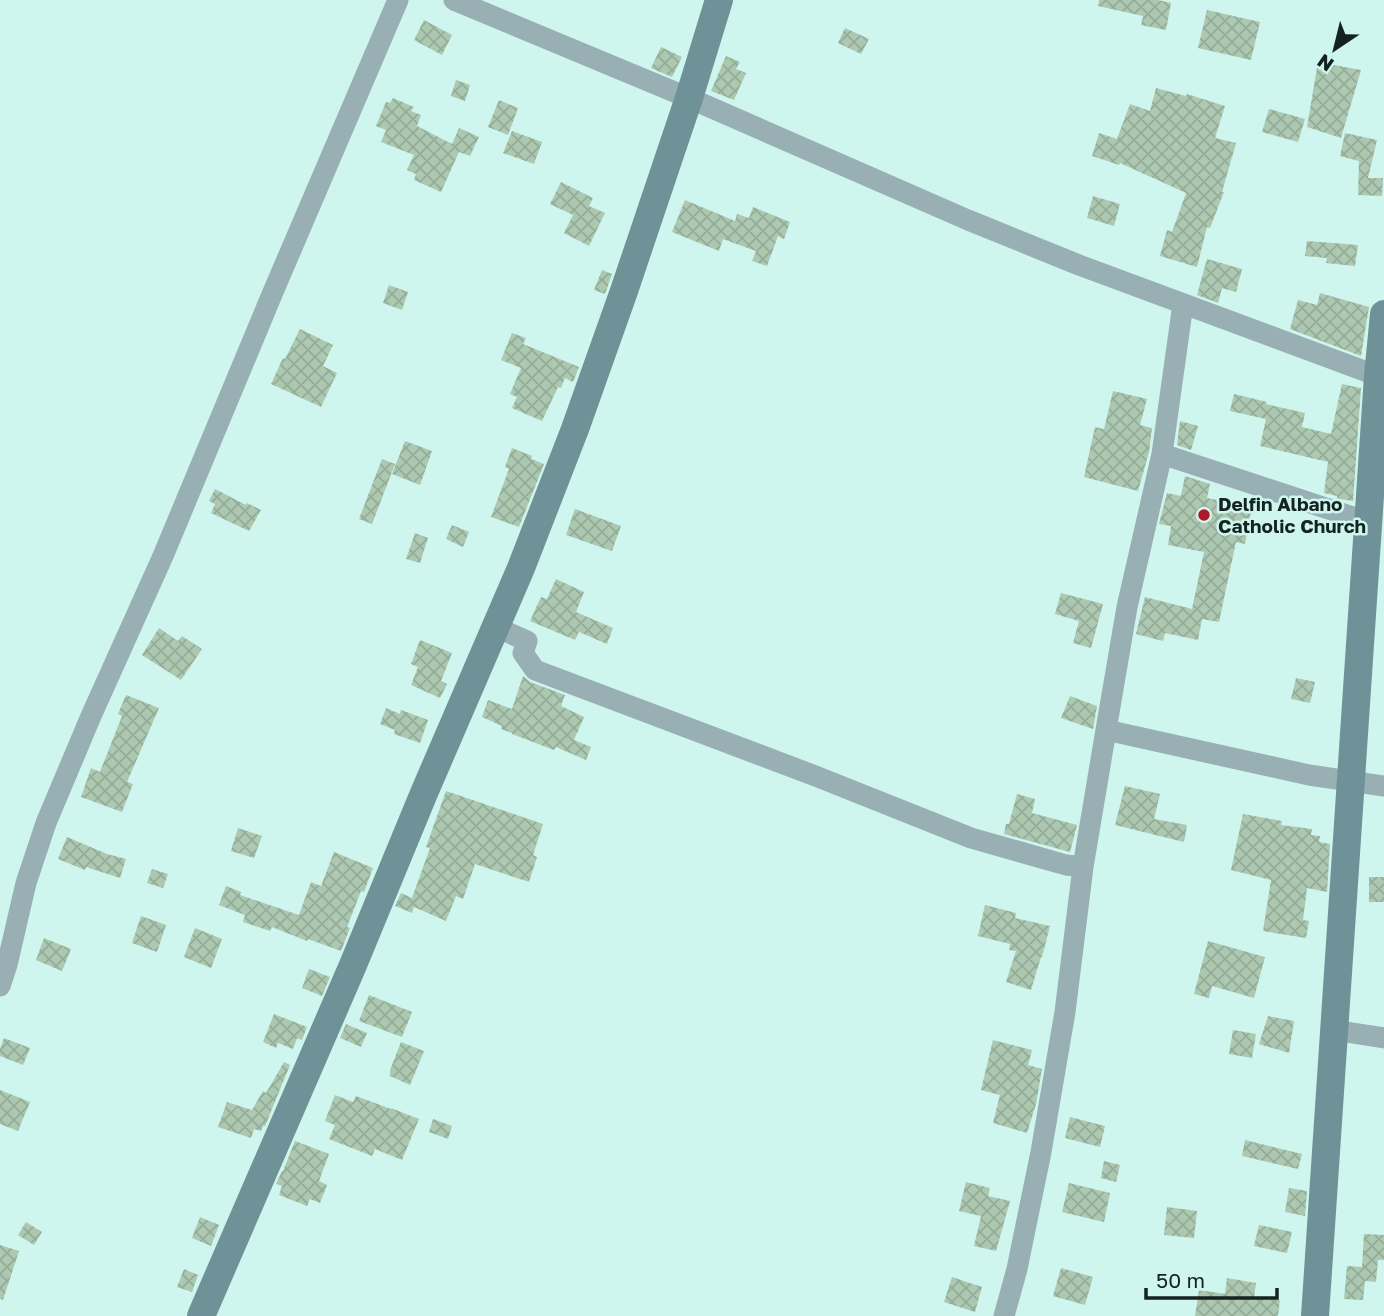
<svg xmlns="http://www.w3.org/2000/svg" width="1384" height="1316" font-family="'Golos Text',sans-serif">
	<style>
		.building { fill: url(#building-cross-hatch) }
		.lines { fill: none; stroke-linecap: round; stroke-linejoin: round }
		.street { stroke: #98afb4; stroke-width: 21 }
		.secondary { stroke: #6f9198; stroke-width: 28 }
		.poi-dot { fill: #ac1828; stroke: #cef6ee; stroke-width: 2.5 }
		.labels { text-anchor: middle; stroke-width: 5; stroke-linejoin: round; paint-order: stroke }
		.poi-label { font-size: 19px; font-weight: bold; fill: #142320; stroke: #cef6ee; text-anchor: start }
	</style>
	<defs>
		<pattern id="building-cross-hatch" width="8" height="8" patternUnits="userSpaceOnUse" patternTransform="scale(1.75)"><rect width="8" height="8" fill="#adc8b1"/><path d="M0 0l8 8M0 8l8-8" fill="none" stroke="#94ac98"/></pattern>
	</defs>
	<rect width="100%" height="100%" fill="#cef6ee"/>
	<path class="building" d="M 1099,0 L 1158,0 L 1171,3 L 1166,30 L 1141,25 L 1143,16 L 1098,6 Z
		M 1207,10 L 1260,22 L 1251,60 L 1198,48 Z
		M 424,20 L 452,35 L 442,55 L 414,40 Z
		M 845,28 L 869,39 L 861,54 L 838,43 Z
		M 661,47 L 682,57 L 672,77 L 651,68 Z
		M 726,56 L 740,62 L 736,69 L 746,73 L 734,100 L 711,91 Z
		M 1318,62 L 1361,70 L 1341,138 L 1307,127 Z
		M 456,80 L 470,85 L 465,101 L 451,96 Z
		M 1156,88 L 1186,96 L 1187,94 L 1225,106 L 1215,138 L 1236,143 L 1222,192 L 1224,192 L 1210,228 L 1207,227 L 1197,267 L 1160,256 L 1167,230 L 1172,232 L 1186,193 L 1120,163 L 1119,165 L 1092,156 L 1099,133 L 1117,139 L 1130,104 L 1150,111 Z
		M 393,98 L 414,107 L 411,111 L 421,115 L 417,126 L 452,144 L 459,128 L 479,137 L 470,156 L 459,152 L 441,192 L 414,180 L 416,174 L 407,170 L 414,155 L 381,142 L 386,130 L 376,126 L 386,102 L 390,103 Z
		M 499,100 L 518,108 L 508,135 L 488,127 Z
		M 1269,109 L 1305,119 L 1298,142 L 1262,132 Z
		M 512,131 L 542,142 L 534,164 L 503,153 Z
		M 1345,133 L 1377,140 L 1368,178 L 1383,178 L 1382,196 L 1358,195 L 1359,161 L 1340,156 Z
		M 561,182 L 593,198 L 589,206 L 605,213 L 589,246 L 564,233 L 573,215 L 550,204 Z
		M 1093,196 L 1120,204 L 1114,226 L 1087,218 Z
		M 685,200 L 735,221 L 737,214 L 749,218 L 753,207 L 790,222 L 784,239 L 778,236 L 767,266 L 752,261 L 756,251 L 723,239 L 719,251 L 672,232 Z
		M 1307,241 L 1358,245 L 1355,266 L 1326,263 L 1327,258 L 1305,256 Z
		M 1207,259 L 1242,269 L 1236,292 L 1222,288 L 1218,303 L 1197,295 Z
		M 602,270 L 612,274 L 605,294 L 594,290 Z
		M 389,285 L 408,292 L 402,310 L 383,303 Z
		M 1320,293 L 1369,307 L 1361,356 L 1290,329 L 1298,300 L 1317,305 Z
		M 300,329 L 333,345 L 323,366 L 337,373 L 321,407 L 271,384 L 283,358 L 285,359 Z
		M 512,333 L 526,338 L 523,344 L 579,367 L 573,382 L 565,378 L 561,388 L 558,387 L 542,421 L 512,408 L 517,397 L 510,394 L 521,368 L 501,360 Z
		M 1342,384 L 1361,388 L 1353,501 L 1340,499 L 1337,498 L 1337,496 L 1324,493 L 1328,462 L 1260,446 L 1266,419 L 1230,411 L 1234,394 L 1267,402 L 1266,404 L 1305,413 L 1302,427 L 1331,434 Z
		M 1113,391 L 1147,399 L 1140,425 L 1152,428 L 1149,452 L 1138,491 L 1084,477 L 1095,427 L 1104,429 Z
		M 1180,421 L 1198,426 L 1191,450 L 1177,445 Z
		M 405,441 L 432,451 L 420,485 L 392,474 Z
		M 512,448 L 532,456 L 531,459 L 544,464 L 519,527 L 491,517 L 509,469 L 505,467 Z
		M 382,459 L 395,464 L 372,524 L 359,519 Z
		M 1185,476 L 1210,484 L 1207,498 L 1252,507 L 1245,544 L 1236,542 L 1219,622 L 1202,619 L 1198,640 L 1165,633 L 1163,641 L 1136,634 L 1145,597 L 1192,609 L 1204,552 L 1168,545 L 1171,526 L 1159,524 L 1167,493 L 1181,496 Z
		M 215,489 L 246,505 L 247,503 L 261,510 L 249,531 L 211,513 L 215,504 L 209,501 Z
		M 575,509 L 621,526 L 612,551 L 566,535 Z
		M 452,525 L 469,532 L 463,547 L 446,539 Z
		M 415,533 L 428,538 L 420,563 L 406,559 Z
		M 556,579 L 584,592 L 576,612 L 613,628 L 607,644 L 579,632 L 575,640 L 530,621 L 541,597 L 547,599 Z
		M 1061,593 L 1103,604 L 1091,648 L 1073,643 L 1079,621 L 1055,614 Z
		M 159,628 L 178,641 L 182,636 L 202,649 L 181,680 L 142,655 Z
		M 420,640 L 452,653 L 441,681 L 447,684 L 440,698 L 411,685 L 418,667 L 411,664 Z
		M 523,676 L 530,682 L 565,695 L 561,706 L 584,717 L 574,740 L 591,747 L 586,760 L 556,747 L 554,750 L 512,734 L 512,733 L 501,729 L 502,726 L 482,717 L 488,700 L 512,709 Z
		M 1296,678 L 1315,682 L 1310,703 L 1291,699 Z
		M 126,695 L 159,708 L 127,782 L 133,784 L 122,812 L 81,797 L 91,768 L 100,772 L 122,716 L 118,714 Z
		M 1070,696 L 1097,706 L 1093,729 L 1061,718 Z
		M 386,708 L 400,714 L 401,710 L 428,720 L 420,743 L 394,734 L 395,730 L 380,724 Z
		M 1125,786 L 1160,794 L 1154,819 L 1187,825 L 1184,842 L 1115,825 Z
		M 446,791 L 543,824 L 533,855 L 537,857 L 529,882 L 475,864 L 463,899 L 456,896 L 446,921 L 414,907 L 412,913 L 395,906 L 401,893 L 412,898 L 430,848 L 426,847 Z
		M 1017,794 L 1035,799 L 1032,813 L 1077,825 L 1070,852 L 1004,834 L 1006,824 L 1009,824 Z
		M 1243,814 L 1282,821 L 1281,825 L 1312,829 L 1311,835 L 1320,836 L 1319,842 L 1330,844 L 1327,892 L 1307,888 L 1303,920 L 1309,921 L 1306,938 L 1263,931 L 1271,880 L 1231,870 Z
		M 238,828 L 262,836 L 254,858 L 231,851 Z
		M 67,837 L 107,854 L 126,859 L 120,878 L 86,867 L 85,870 L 58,859 Z
		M 334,852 L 373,868 L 364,892 L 361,891 L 347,927 L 350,928 L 341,951 L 308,939 L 307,941 L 272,927 L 270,931 L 243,922 L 245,915 L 219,905 L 226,886 L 241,892 L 240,895 L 299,915 L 311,882 L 321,886 Z
		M 152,869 L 168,874 L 163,888 L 147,883 Z
		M 1369,877 L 1384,877 L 1384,902 L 1369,902 Z
		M 985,905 L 1016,913 L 1015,918 L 1050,926 L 1042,957 L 1041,957 L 1031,990 L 1006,982 L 1016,951 L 1009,950 L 1010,944 L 978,936 Z
		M 141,916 L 166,925 L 157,952 L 132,943 Z
		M 195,928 L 222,939 L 211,968 L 184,957 Z
		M 44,938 L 71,949 L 62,971 L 36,960 Z
		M 1208,941 L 1265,957 L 1254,998 L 1212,986 L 1209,998 L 1194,994 Z
		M 309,969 L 330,977 L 322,996 L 302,988 Z
		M 369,995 L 412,1012 L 402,1037 L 359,1021 Z
		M 274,1014 L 307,1027 L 302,1040 L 297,1038 L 293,1049 L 278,1043 L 276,1048 L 263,1042 Z
		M 1268,1016 L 1294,1021 L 1289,1053 L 1259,1044 Z
		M 346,1024 L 367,1033 L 361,1047 L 340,1038 Z
		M 1233,1030 L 1256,1034 L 1252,1058 L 1229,1054 Z
		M 4,1038 L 30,1048 L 23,1065 L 0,1056 L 0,1049 Z
		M 993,1040 L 1032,1050 L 1028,1065 L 1042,1069 L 1036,1104 L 1027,1133 L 993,1123 L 1000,1095 L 981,1090 Z
		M 401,1042 L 424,1051 L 410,1085 L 390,1076 L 390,1070 Z
		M 284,1062 L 290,1065 L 265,1126 L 263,1126 L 261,1131 L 254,1129 L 251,1138 L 218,1127 L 227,1102 L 252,1110 L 263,1091 L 266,1093 Z
		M 0,1090 L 30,1102 L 18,1131 L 0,1124 Z
		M 335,1095 L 353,1102 L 356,1096 L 391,1109 L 391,1108 L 419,1119 L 402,1160 L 375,1149 L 372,1156 L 329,1139 L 335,1125 L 325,1121 Z
		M 1070,1117 L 1105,1126 L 1100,1147 L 1065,1138 Z
		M 433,1119 L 452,1126 L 448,1139 L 429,1132 Z
		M 1245,1140 L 1302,1154 L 1298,1169 L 1242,1156 Z
		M 295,1141 L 329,1154 L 319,1181 L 327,1185 L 320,1203 L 310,1199 L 307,1206 L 279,1195 L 282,1186 L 276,1184 L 282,1171 L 283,1171 Z
		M 1104,1161 L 1120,1165 L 1116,1182 L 1101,1178 Z
		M 966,1182 L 990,1188 L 988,1196 L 1010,1201 L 996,1251 L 974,1246 L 981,1216 L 959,1211 Z
		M 1069,1183 L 1110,1193 L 1104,1222 L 1062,1212 Z
		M 1289,1188 L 1307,1191 L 1305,1216 L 1285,1212 Z
		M 1167,1207 L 1197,1211 L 1194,1238 L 1164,1235 Z
		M 200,1217 L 219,1225 L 211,1246 L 192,1238 Z
		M 26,1222 L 42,1232 L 34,1245 L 18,1235 Z
		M 1259,1225 L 1292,1232 L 1287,1253 L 1254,1246 Z
		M 1364,1234 L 1384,1235 L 1384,1260 L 1378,1260 L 1376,1282 L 1365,1281 L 1363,1300 L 1344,1299 L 1347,1266 L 1362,1267 Z
		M 0,1245 L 19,1251 L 3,1300 L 0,1299 Z
		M 1061,1268 L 1093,1277 L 1085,1305 L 1053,1296 Z
		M 184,1269 L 198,1275 L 192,1292 L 177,1287 Z
		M 952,1277 L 982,1287 L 975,1312 L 944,1302 Z
		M 1227,1278 L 1256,1283 L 1254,1297 L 1280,1300 L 1278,1316 L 1195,1316 L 1199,1290 L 1225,1294 Z"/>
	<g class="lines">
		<path class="street" d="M 454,0 L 689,98 L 968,220 L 1079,265 L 1378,376
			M 1162,454 L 1368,522
			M 496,627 L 527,641 L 523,653 L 535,670 L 818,777 L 971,838 L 1066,865 L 1083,867
			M 1106,730 L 1309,775 L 1384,786
			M 0,986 L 7,965 L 26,883 L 46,823 L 91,716 L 163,556 L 273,292 L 398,0
			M 1333,1030 L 1384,1038
			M 1004,1316 L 1017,1269 L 1041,1152 L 1065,1012 L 1083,867 L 1106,730 L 1127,607 L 1162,454 L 1183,304"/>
		<path class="secondary" d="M 201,1316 L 353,965 L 424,793 L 521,568 L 575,429 L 624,291 L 689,98 L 719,0
			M 1315,1316 L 1378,376 L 1384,314"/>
	</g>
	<circle class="poi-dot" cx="1204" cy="515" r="7"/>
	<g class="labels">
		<g class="poi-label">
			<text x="1218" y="511">Delfin Albano<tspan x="1218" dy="22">Catholic Church</tspan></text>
		</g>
	</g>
	<g transform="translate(1335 49) rotate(215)" stroke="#cef6ee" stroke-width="5" paint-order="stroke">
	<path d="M0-5L12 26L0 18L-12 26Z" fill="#142320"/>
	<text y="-10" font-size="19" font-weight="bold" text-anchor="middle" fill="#142320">N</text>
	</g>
	<path d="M1146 1288v10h131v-10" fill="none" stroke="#142320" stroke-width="3.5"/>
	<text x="1156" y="1288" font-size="21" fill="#142320" stroke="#cef6ee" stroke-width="5" paint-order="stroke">50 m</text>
</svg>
